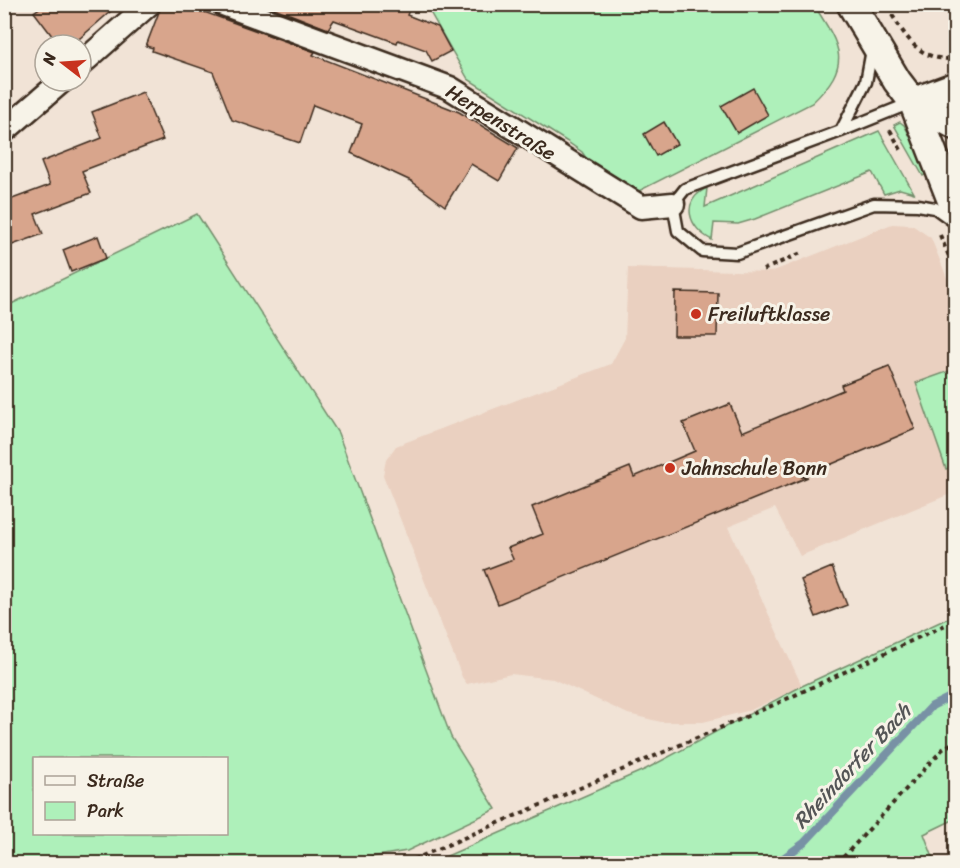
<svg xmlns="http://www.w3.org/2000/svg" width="960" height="868" font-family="Sriracha,sans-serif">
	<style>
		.built { fill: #ead0c0 }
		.green { fill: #aef0ba; stroke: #748d6c; stroke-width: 1.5; fill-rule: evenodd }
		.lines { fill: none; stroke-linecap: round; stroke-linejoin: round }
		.stream { stroke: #7891a5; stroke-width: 8 }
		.building { fill: #d8a58c; stroke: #3b2a1e; stroke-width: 1.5 }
		.service-casing { stroke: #3b2a1e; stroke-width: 15 }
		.minor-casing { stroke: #3b2a1e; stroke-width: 27 }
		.tertiary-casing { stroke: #3b2a1e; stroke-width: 32 }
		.path { stroke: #3b2a1e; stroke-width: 4; stroke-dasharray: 4.5 4.5; stroke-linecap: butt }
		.service { stroke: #f7f3e8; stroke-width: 10 }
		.minor { stroke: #f7f3e8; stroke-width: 22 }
		.tertiary { stroke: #f7f3e8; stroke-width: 27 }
		.poi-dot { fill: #c8321e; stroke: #f7f3e8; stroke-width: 2 }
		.labels { text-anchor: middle; stroke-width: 6; stroke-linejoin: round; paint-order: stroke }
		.street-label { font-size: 20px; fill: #3b2a1e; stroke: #f7f3e8 }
		.poi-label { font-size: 20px; fill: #3b2a1e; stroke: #f7f3e8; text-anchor: start }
		.water-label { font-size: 21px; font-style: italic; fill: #545556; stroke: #f7f3e8 }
	</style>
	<rect width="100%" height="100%" fill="#f1e3d6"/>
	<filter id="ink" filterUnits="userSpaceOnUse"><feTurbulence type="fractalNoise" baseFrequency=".0167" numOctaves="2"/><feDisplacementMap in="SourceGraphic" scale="12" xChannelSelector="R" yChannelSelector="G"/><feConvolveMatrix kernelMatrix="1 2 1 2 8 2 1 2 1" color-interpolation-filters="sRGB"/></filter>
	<g filter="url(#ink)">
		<path class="built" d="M 892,224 L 912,225 L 931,238 L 955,298 L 955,492 L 800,556 L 775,508 L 728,527 L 802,686 L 751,710 L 703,722 L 661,722 L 628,714 L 553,679 L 511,674 L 467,684 L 462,677 L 383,475 L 386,460 L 396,446 L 611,364 L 625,338 L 628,268 L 771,272 Z"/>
		<path class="green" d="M 426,5 L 814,5 C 841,47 853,64 812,103 L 633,194 L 593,168 L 582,152 L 566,141 L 468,79 Z
			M 900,122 L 904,125 L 930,172 L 923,176 L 894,125 Z
			M 879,131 L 914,193 L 900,189 L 884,194 L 872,172 L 755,219 L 738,224 L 714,223 L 712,240 C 688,228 680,201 707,188 L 705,207 Z
			M 197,214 L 338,433 L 451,737 L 496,809 L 407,851 L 336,863 L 5,864 L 5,307 ZM 34,758 L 226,758 L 226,834 L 34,834 Z
			M 955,369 L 955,466 L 946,469 L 916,383 Z
			M 955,615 L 955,819 L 924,834 L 935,863 L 431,863 L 646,769 L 802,686 Z"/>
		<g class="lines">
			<path class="stream" d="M 775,864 L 804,843 L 932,706 L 956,694"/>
		</g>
		<path class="building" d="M 45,4 L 119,4 L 72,45 L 59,45 L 34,12 Z
			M 162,4 L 182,4 L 315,52 L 313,55 L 459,112 L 518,148 L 499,181 L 471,164 L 445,206 L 411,181 L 351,153 L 362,124 L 313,105 L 300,143 L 232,120 L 213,72 L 152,51 L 153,48 L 146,46 Z
			M 275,4 L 393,4 L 409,10 L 407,15 L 438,27 L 451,51 L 432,61 L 426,50 L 398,40 L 397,43 L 334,20 L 328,29 L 274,8 Z
			M 753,88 L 768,115 L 737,133 L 721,106 Z
			M 143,92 L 163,140 L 82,171 L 91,193 L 35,214 L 43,234 L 4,248 L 4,202 L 50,185 L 41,162 L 102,138 L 92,112 Z
			M 664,122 L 677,144 L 656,156 L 644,134 Z
			M 98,236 L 106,258 L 71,272 L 63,250 Z
			M 675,292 L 718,293 L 717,336 L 674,336 Z
			M 889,366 L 915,429 L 801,477 L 808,477 L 498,604 L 484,570 L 513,559 L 508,548 L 543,534 L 532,507 L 630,467 L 634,477 L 695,451 L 683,423 L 720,408 L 730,404 L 742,432 L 843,390 L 841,385 Z
			M 832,567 L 847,605 L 816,617 L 801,580 Z"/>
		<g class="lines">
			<g class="service-casing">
				<path id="service" d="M 872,50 L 866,82 L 841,131 L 685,189 L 673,204 L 678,231 L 702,251 L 737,253 L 874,204 L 918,205 L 935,208 L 953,221
					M 841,131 L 913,102"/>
			</g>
			<g class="minor-casing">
				<path id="minor" d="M 223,4 L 450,88 L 641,207 L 673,204
					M 81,64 L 149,4
					M 4,131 L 62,81"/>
			</g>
			<g class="tertiary-casing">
				<path id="tertiary" d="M 851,4 L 897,81 L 913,102 L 956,126
					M 913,102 L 956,212
					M 913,102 L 956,86"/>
			</g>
			<path class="path" d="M 892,15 C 907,38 918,58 948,59
				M 890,130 L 901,150
				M 940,235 L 956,273
				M 763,270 L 801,253
				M 396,864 L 410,861 L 778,703 L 956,620
				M 837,864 L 943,749 L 956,741"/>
			<use href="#service" class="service"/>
			<use href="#minor" class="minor"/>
			<use href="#tertiary" class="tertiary"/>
		</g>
	</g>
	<g class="poi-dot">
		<circle cx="696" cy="314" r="6"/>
		<circle cx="670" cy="468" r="6"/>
	</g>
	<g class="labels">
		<g class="street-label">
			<text transform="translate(501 122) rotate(32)" y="7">Herpenstraße</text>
		</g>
		<g class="poi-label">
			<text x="708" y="321">Freiluftklasse</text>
			<text x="682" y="475">Jahnschule Bonn</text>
		</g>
		<g class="water-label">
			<text transform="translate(852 766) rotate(-47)" y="7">Rheindorfer Bach</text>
		</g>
	</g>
	<rect width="960" height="868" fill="none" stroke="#f7f3e8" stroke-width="24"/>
	<rect x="12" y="12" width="936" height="844" fill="none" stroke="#3b2a1e" stroke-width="2" filter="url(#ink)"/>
	<rect x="33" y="757" width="195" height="78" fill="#f7f3e8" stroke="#aca397" stroke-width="1.5"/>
	<rect x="45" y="776" width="30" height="9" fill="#f7f3e8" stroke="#aca397" stroke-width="1.5"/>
	<text x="87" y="787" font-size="18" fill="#3b2a1e">Straße</text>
	<rect x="45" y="802" width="30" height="18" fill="#aef0ba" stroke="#aca397" stroke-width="1.5"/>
	<text x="87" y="817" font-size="18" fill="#3b2a1e">Park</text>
	<g transform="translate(63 63) rotate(287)"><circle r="28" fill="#f7f3e8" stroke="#aca397" stroke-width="1.5"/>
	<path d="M0-4.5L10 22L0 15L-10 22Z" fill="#c8321e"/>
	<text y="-9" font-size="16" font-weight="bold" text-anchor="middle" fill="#3b2a1e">N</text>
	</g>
</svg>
